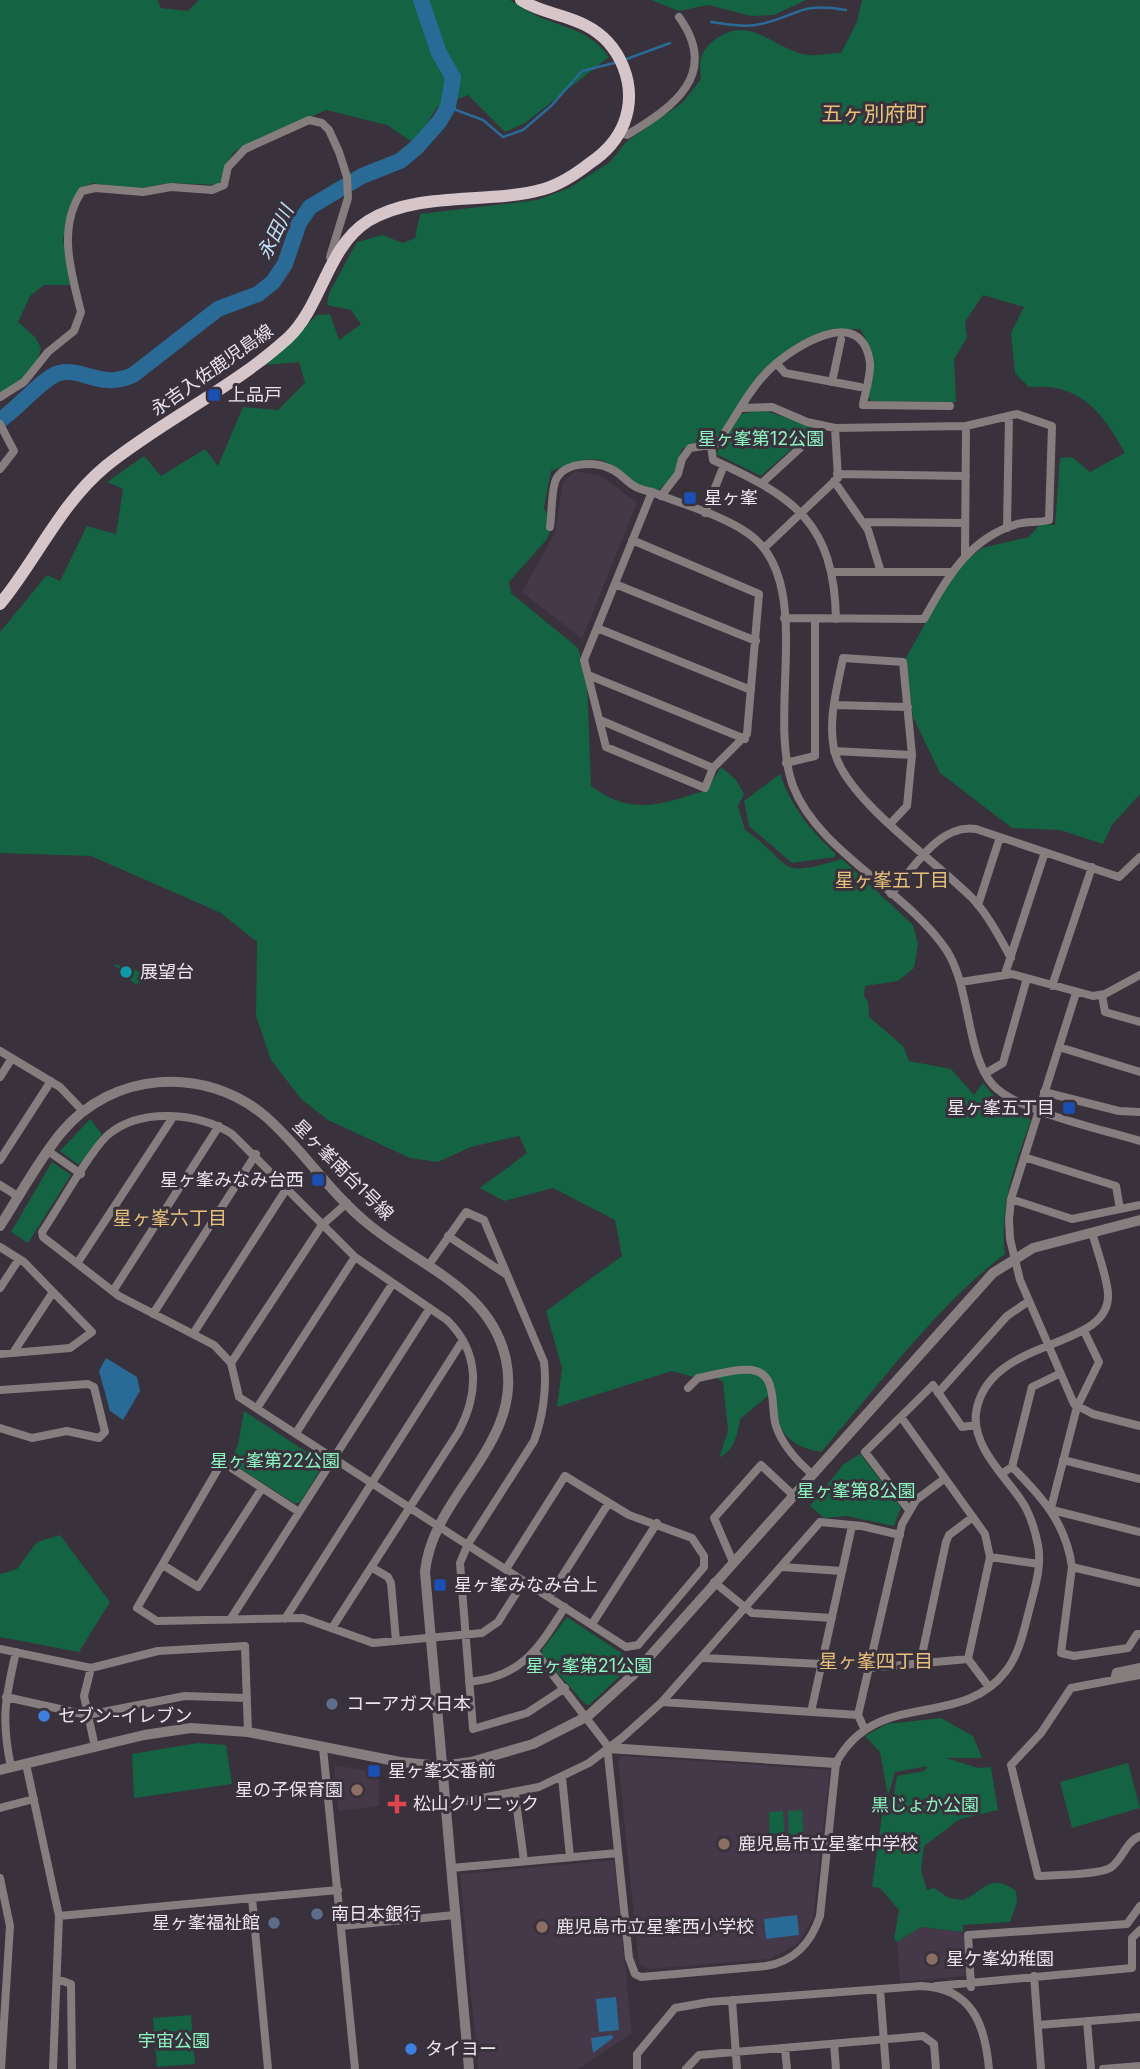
<svg xmlns="http://www.w3.org/2000/svg" width="1140" height="2069" font-family="Inter,'Noto Sans JP',sans-serif">
	<style>
		.built { fill: #453849 }
		.green { fill: #146342 }
		.water { fill: #2a6a96 }
		.lines { fill: none; stroke-linecap: round; stroke-linejoin: round }
		.stream { stroke: #2a6a96; stroke-width: 2.5 }
		.river { stroke: #2a6a96; stroke-width: 16 }
		.minor { stroke: #867d7f; stroke-width: 8 }
		.tertiary { stroke: #867d7f; stroke-width: 10 }
		.primary { stroke: #d7c6c9; stroke-width: 12 }
		.transit-dot { fill: #1a4fb4; stroke: #39313c; stroke-width: 2.5 }
		.culture-dot { fill: #0f9aa8; stroke: #39313c; stroke-width: 2.5 }
		.service-dot { fill: #5c6f8a; stroke: #39313c; stroke-width: 2.5 }
		.shop-dot { fill: #3f7fe0; stroke: #39313c; stroke-width: 2.5 }
		.education-dot { fill: #8d6e63; stroke: #39313c; stroke-width: 2.5 }
		.health-dot { fill: #e0444e; stroke: #39313c; stroke-width: 2.5 }
		.labels { text-anchor: middle; stroke-width: 6; stroke-linejoin: round; paint-order: stroke }
		.street-label { font-size: 18px; fill: #eae4eb; stroke: #39313c }
		.poi-label { font-size: 18px; fill: #eae4eb; stroke: #39313c; text-anchor: start }
		.park-label { font-size: 18px; fill: #8bf6bf; stroke: #39313c }
		.water-label { font-size: 19px; font-style: italic; fill: #c1e2fc; stroke: #39313c }
		.neighbourhood-label { font-size: 19px; fill: #e8c17a; stroke: #39313c }
		.quarter-label { font-size: 21px; fill: #e8c17a; stroke: #39313c }
	</style>
	<rect width="100%" height="100%" fill="#39313c"/>
	<path class="built" d="M 575,471 L 601,476 L 637,503 L 582,639 L 522,592 L 555,533 L 563,482 Z
		M 622,1756 L 830,1770 L 813,1918 L 799,1943 L 770,1959 L 649,1969 L 639,1964 L 618,1760 Z
		M 334,1765 L 379,1773 L 379,1806 L 338,1811 Z
		M 614,1860 L 632,2033 L 578,2069 L 478,2069 L 460,1874 Z
		M 921,1927 L 963,1932 L 967,1976 L 900,1982 L 897,1942 Z"/>
	<path class="green" d="M 0,0 L 157,0 L 161,8 L 188,11 L 199,0 L 510,0 C 519,6 529,12 539,17 C 566,28 591,31 609,57 L 525,123 L 505,132 L 468,95 L 437,107 L 415,144 L 387,125 L 326,110 L 235,151 C 225,162 227,174 218,185 L 171,183 L 134,189 L 92,183 L 77,192 L 63,239 L 70,285 L 44,285 L 30,296 L 18,322 L 35,337 L 41,348 C 37,370 17,383 0,395 Z
		M 651,0 L 806,0 L 774,15 L 751,16 L 708,5 L 679,11 Z
		M 862,0 L 1140,0 L 1140,794 L 1112,825 L 1103,844 L 1060,830 L 1012,828 L 940,773 L 913,717 L 906,658 L 946,586 L 967,560 L 982,548 L 1029,537 L 1040,524 L 1055,525 L 1060,458 L 1072,457 L 1090,472 L 1125,453 C 1103,413 1080,382 1029,387 L 1015,373 L 1011,333 L 1024,307 L 983,295 L 965,322 L 967,338 L 954,359 L 956,402 L 871,401 L 868,396 C 871,370 875,351 860,329 L 837,329 L 815,334 L 760,373 L 716,440 L 711,444 L 701,440 L 682,449 L 673,477 L 659,490 C 620,487 631,473 606,462 C 589,454 567,466 551,471 L 544,508 L 553,525 L 547,539 L 509,582 L 511,593 L 578,648 L 587,683 L 591,786 C 633,817 661,804 707,790 L 721,767 L 736,780 L 744,794 L 738,806 L 745,830 C 795,864 773,880 842,859 L 913,925 L 918,944 L 914,968 L 898,981 L 865,986 L 864,996 L 868,1002 L 869,1017 L 903,1046 L 909,1061 L 951,1069 L 974,1095 L 983,1083 L 999,1102 L 1031,1120 C 1015,1165 999,1205 1005,1254 C 939,1303 876,1389 821,1452 C 783,1445 780,1429 769,1395 L 740,1419 C 737,1436 735,1449 719,1458 L 728,1431 L 723,1382 L 710,1373 L 693,1377 L 672,1371 L 557,1407 L 562,1368 L 546,1311 L 622,1256 L 615,1220 L 553,1188 L 504,1201 L 480,1188 L 527,1153 L 519,1136 L 471,1147 L 438,1162 L 410,1158 L 328,1120 L 301,1099 L 271,1060 L 256,1016 L 257,942 L 221,913 L 91,856 L 0,853 L 0,632 L 47,575 L 60,581 L 87,526 L 116,534 L 123,489 L 107,482 L 144,456 L 161,476 L 205,449 L 218,466 L 243,407 L 278,410 L 305,383 L 299,362 L 264,365 L 317,315 L 330,314 L 339,340 L 361,324 L 351,310 L 327,305 L 329,293 L 357,242 L 382,235 L 403,243 L 415,238 L 420,214 L 537,200 L 569,188 L 610,162 L 626,142 L 682,103 L 701,79 C 699,62 699,53 713,41 C 751,12 771,49 808,55 C 818,56 831,53 841,53 L 857,22 Z
		M 763,410 L 813,427 L 813,430 L 761,476 L 716,454 L 741,414 Z
		M 780,774 C 792,807 809,829 835,853 L 835,857 L 792,863 L 749,826 L 744,801 Z
		M 113,964 L 142,972 L 143,982 L 135,984 Z
		M 90,1119 L 102,1134 L 79,1165 L 60,1151 Z
		M 52,1162 L 71,1175 L 28,1243 L 11,1232 Z
		M 244,1411 L 322,1462 L 323,1465 L 300,1503 L 294,1503 L 230,1462 L 238,1445 Z
		M 860,1454 L 901,1507 L 894,1526 L 847,1516 L 824,1518 L 810,1506 L 844,1464 Z
		M 60,1535 L 110,1602 L 79,1652 L 0,1637 L 0,1574 L 17,1569 L 37,1542 Z
		M 567,1617 L 635,1662 L 589,1705 L 585,1704 L 542,1655 L 542,1650 Z
		M 941,1718 L 973,1736 L 982,1758 L 946,1758 L 978,1768 L 991,1767 L 998,1810 L 960,1819 L 924,1846 L 921,1871 L 927,1890 L 934,1888 L 949,1898 L 963,1900 C 986,1890 990,1872 1016,1891 L 1017,1902 L 1010,1922 L 963,1925 L 963,1932 L 921,1927 L 897,1942 L 894,1939 L 899,1910 L 880,1888 L 872,1887 L 883,1808 L 894,1794 L 897,1776 L 924,1771 L 928,1766 L 895,1772 L 888,1796 L 880,1752 L 865,1736 L 887,1724 Z
		M 198,1743 L 226,1745 L 232,1784 L 134,1798 L 132,1754 Z
		M 1128,1763 L 1140,1808 L 1072,1828 L 1060,1782 Z
		M 802,1810 L 804,1841 L 789,1842 L 788,1811 Z
		M 783,1811 L 785,1842 L 770,1843 L 769,1812 Z
		M 191,2015 L 195,2064 L 157,2067 L 153,2018 Z"/>
	<path class="water" d="M 106,1358 L 137,1377 L 140,1391 L 123,1420 L 110,1411 L 99,1371 Z
		M 797,1915 L 799,1935 L 766,1939 L 764,1919 Z
		M 616,1997 L 619,2030 L 599,2032 L 596,1999 Z
		M 612,2035 L 613,2038 L 593,2053 L 591,2038 Z"/>
	<g class="lines">
		<path class="stream" d="M 711,22 C 727,24 744,28 761,24 C 801,15 798,2 846,10
			M 624,60 L 670,43
			M 448,107 L 483,120 L 503,137 L 523,130 L 551,106 L 582,71 L 618,62"/>
		<path class="river" d="M 0,420 C 18,409 42,378 59,373 C 82,367 100,390 133,375 L 218,309 L 258,294 L 273,282 L 285,264 L 299,223 L 310,207 L 362,176 L 400,161 L 417,147 L 439,122 L 448,107 L 453,77 L 439,53 L 421,0"/>
		<path class="minor" d="M 620,131 L 627,135 C 674,107 720,74 679,17
			M 777,364 L 785,373 L 860,387
			M 832,382 L 841,340
			M 0,397 L 24,382 L 48,352 L 74,331 L 81,312 C 71,272 57,228 82,191 L 95,188 L 143,192 L 171,187 L 212,190 L 224,185 L 228,167 L 245,149 L 309,120 L 322,123 L 329,130 L 339,152 L 347,177 L 348,198 L 330,257 L 333,263
			M 742,408 L 772,407 L 807,422 L 835,428 L 966,426 L 1017,414 L 1052,426 L 1049,520 C 1039,523 1027,521 1017,524 C 969,538 947,578 924,619 L 784,618
			M 0,424 L 14,451 L 0,469
			M 711,446 L 713,460 C 795,497 834,523 836,619
			M 837,474 L 966,476
			M 834,481 L 868,530 L 881,572
			M 763,482 L 823,427
			M 661,496 L 678,474 L 682,459 L 690,448 L 717,444 C 734,420 749,389 770,369 C 793,347 862,302 870,363 C 871,376 865,392 863,405 L 950,406
			M 705,513 L 724,465
			M 863,522 L 965,523
			M 550,527 C 552,513 551,496 555,482 C 562,462 593,461 609,468 C 628,476 625,487 652,492
			M 1007,528 L 1009,416
			M 764,548 L 838,478 L 835,428
			M 965,555 L 966,426
			M 832,572 L 951,572
			M 615,584 L 756,641
			M 597,628 L 751,690
			M 588,675 L 745,739
			M 834,705 L 908,707
			M 600,720 L 713,768 L 747,734 L 759,594 L 632,540
			M 834,751 L 912,755
			M 786,763 L 815,756 L 815,619
			M 713,768 L 705,788 L 606,747 L 584,660 L 652,492 C 683,505 721,514 749,534 C 816,582 766,713 793,786 C 818,852 908,891 947,951 C 971,989 966,1055 993,1085 C 1016,1111 1105,1130 1140,1141
			M 891,823 L 907,806 L 912,755 L 903,662 L 843,658 C 837,688 827,722 835,753 C 847,800 937,862 973,899 C 988,915 1000,938 1011,958
			M 891,894 C 913,869 939,823 976,829 L 1119,877 L 1140,857
			M 978,905 L 1000,837
			M 1005,974 L 1045,852
			M 961,982 L 1012,974 L 1093,996 L 1105,994 L 1140,975
			M 1052,986 L 1092,867
			M 1076,993 L 1011,1199 L 1009,1219 L 1010,1239 L 1020,1280 L 1074,1404 L 1093,1414 L 1140,1426
			M 1102,995 L 1105,1012 L 1140,1022
			M 1059,1047 L 1140,1072
			M 0,1051 L 60,1087 L 83,1111
			M 986,1073 L 1003,1063 L 1027,978
			M 0,1077 L 12,1058
			M 1044,1092 L 1119,1111 L 1140,1112
			M 48,1151 L 81,1174
			M 1024,1157 L 1116,1186 L 1120,1209
			M 0,1160 L 51,1081
			M 0,1185 L 19,1197
			M 1011,1199 L 1072,1219 L 1140,1205
			M 448,1236 L 507,1275
			M 0,1247 L 24,1262 L 92,1332 L 70,1348 L 0,1354
			M 78,1262 L 173,1117
			M 428,1266 L 466,1212 L 484,1220 L 544,1362 C 547,1387 543,1417 534,1441 L 468,1544 L 460,1563 L 473,1729 L 527,1713 L 565,1688
			M 0,1288 L 19,1259
			M 113,1291 L 219,1126
			M 153,1314 L 256,1154
			M 193,1334 L 287,1188
			M 13,1353 L 53,1292
			M 231,1363 L 322,1225 L 347,1203
			M 688,1388 L 698,1378 C 714,1375 736,1368 752,1370 C 779,1374 770,1409 776,1426 C 782,1444 798,1462 812,1474
			M 0,1390 L 88,1384 L 94,1387 L 105,1432 L 99,1438 L 67,1431 L 32,1438 L 0,1428
			M 938,1393 L 1007,1316 L 1029,1301
			M 257,1408 L 355,1257
			M 296,1433 L 393,1283
			M 1063,1460 L 1140,1479
			M 1012,1467 C 1042,1497 1066,1523 1072,1567 L 1061,1653 L 1074,1656 L 1128,1648 L 1137,1634 L 1140,1634
			M 1001,1474 L 1012,1467 L 1032,1387 L 1059,1374
			M 1051,1508 L 1077,1407 L 1099,1362 L 1084,1331
			M 909,1510 L 865,1452 L 933,1385 L 962,1427 L 976,1425
			M 1052,1510 L 1140,1532
			M 299,1512 L 222,1462 L 137,1608 L 157,1621 L 303,1618 L 373,1643 L 482,1633 L 498,1622 L 524,1581
			M 990,1557 L 1039,1564
			M 733,1562 L 714,1518 L 761,1465 L 793,1495
			M 163,1565 L 198,1587 L 262,1488
			M 371,1567 L 388,1577 L 391,1583 L 396,1641
			M 782,1567 L 842,1571
			M 1072,1567 L 1140,1583
			M 714,1582 L 752,1613 L 832,1618
			M 549,1597 L 608,1504
			M 285,1619 L 463,1340
			M 230,1620 L 430,1308
			M 592,1624 L 657,1523
			M 332,1628 L 459,1431 C 479,1393 480,1352 447,1320 L 355,1257 L 232,1134 C 199,1113 142,1107 109,1134 C 91,1149 58,1209 42,1232 L 43,1237 L 119,1296 L 214,1345 L 231,1363 L 239,1397 C 306,1440 372,1483 438,1526 L 626,1647 L 638,1645 L 704,1567 L 704,1556 L 692,1538 L 629,1515 L 565,1476 L 506,1569
			M 0,1649 L 91,1668 L 158,1651 L 245,1646 L 248,1732
			M 536,1653 L 607,1745 L 629,1958 L 635,1974 L 641,1977 L 766,1966 C 795,1961 811,1943 820,1916 L 836,1763 C 877,1687 960,1731 1006,1671 C 1020,1653 1024,1629 1030,1607 C 1035,1587 1042,1566 1038,1545 C 1035,1530 1030,1513 1021,1500 C 1004,1475 972,1446 976,1413 C 987,1335 1112,1352 1108,1293 C 1106,1273 1097,1251 1092,1232
			M 703,1658 L 821,1664
			M 968,1659 L 989,1687
			M 920,1664 L 946,1542 L 949,1535 L 973,1517
			M 91,1668 L 84,1696 L 95,1747
			M 869,1668 L 968,1659 L 990,1557 L 985,1534 L 901,1417
			M 1140,1675 L 1071,1688 L 1041,1733 L 1011,1765 L 1038,1876 C 1055,1875 1097,1875 1110,1868 C 1123,1860 1125,1842 1140,1836
			M 1114,1680 L 1116,1672 L 1140,1667
			M 469,1682 C 522,1677 538,1649 565,1607
			M 6,1697 L 87,1715 L 185,1696 L 247,1698
			M 662,1702 L 858,1715
			M 811,1712 L 852,1526
			M 864,1728 L 858,1715 L 902,1524 L 916,1500 L 944,1479
			M 323,1748 L 355,2069
			M 26,1764 L 59,1916 L 53,2069
			M 11,1767 C 1,1720 5,1699 16,1652
			M 562,1777 L 570,1857
			M 515,1794 L 524,1861
			M 445,1805 L 539,1787 L 589,1763 L 623,1737 L 662,1702 L 820,1522 L 862,1526 L 900,1535
			M 0,1808 L 34,1799
			M 451,1868 L 618,1853
			M 0,1878 L 10,1926 L 1,2069
			M 252,1898 L 268,2069
			M 59,1916 L 338,1890
			M 341,1926 L 455,1915
			M 1034,1976 L 1041,2069
			M 57,1979 L 71,1984 L 72,2069
			M 936,1986 L 1132,1968 L 1132,1938 L 1140,1930
			M 971,1987 L 968,1935 L 1127,1924 L 1140,1906
			M 880,1989 L 886,2069
			M 732,2000 L 737,2069
			M 1087,2021 L 1091,2069
			M 1038,2025 L 1140,2017
			M 834,2044 L 836,2069
			M 785,2048 L 787,2069
			M 637,2069 L 637,2054 L 675,2008 L 709,2002 L 921,1986 C 972,1988 985,2024 989,2069
			M 686,2069 L 699,2055 L 923,2036 L 934,2044 L 936,2069
			M 1103,2069 L 1140,2066"/>
		<path class="tertiary" d="M 0,1226 C 20,1195 38,1161 61,1133 C 112,1071 205,1065 265,1116 C 302,1148 329,1192 367,1223 C 418,1266 491,1288 506,1360 C 524,1444 432,1495 425,1572 L 469,2069
			M 608,1748 L 836,1763
			M 0,1770 L 144,1735 L 191,1728 L 248,1732 L 400,1762 L 441,1766 L 471,1762 L 533,1744 L 588,1716 L 634,1674 L 993,1273 L 1033,1248 L 1140,1220"/>
		<path class="primary" d="M 0,604 C 37,559 60,504 106,466 C 163,420 233,388 288,338 C 322,306 327,247 368,221 C 419,190 488,205 544,189 C 561,184 576,174 590,163 C 605,153 617,141 624,123 C 638,86 621,43 585,25 C 564,14 541,13 521,0"/>
	</g>
	<g class="transit-dot">
		<rect x="207" y="388" width="14" height="14" rx="3.5"/>
		<rect x="683" y="491" width="14" height="14" rx="3.5"/>
		<rect x="1062" y="1101" width="14" height="14" rx="3.5"/>
		<rect x="311" y="1173" width="14" height="14" rx="3.5"/>
		<rect x="433" y="1578" width="14" height="14" rx="3.5"/>
		<rect x="367" y="1764" width="14" height="14" rx="3.5"/>
	</g>
	<circle class="culture-dot" cx="126" cy="972" r="7"/>
	<g class="service-dot">
		<circle cx="332" cy="1704" r="7"/>
		<circle cx="317" cy="1914" r="7"/>
		<circle cx="274" cy="1923" r="7"/>
	</g>
	<g class="shop-dot">
		<circle cx="44" cy="1716" r="7"/>
		<circle cx="411" cy="2049" r="7"/>
	</g>
	<g class="education-dot">
		<circle cx="357" cy="1790" r="7"/>
		<circle cx="724" cy="1844" r="7"/>
		<circle cx="542" cy="1927" r="7"/>
		<circle cx="932" cy="1959" r="7"/>
	</g>
	<path class="health-dot" d="M393.5 1793.5h7v7h7v7h-7v7h-7v-7h-7v-7h7z"/>
	<g class="labels">
		<g class="street-label">
			<text transform="translate(212 370) rotate(-35)" y="6">永吉入佐鹿児島線</text>
			<text transform="translate(343 1170) rotate(45)" y="6">星ヶ峯南台1号線</text>
		</g>
		<g class="poi-label">
			<text x="228" y="401">上品戸</text>
			<text x="704" y="504">星ヶ峯</text>
			<text x="140" y="978">展望台</text>
			<text x="1055" y="1114" text-anchor="end">星ヶ峯五丁目</text>
			<text x="304" y="1186" text-anchor="end">星ヶ峯みなみ台西</text>
			<text x="454" y="1591">星ヶ峯みなみ台上</text>
			<text x="346" y="1710">コーアガス日本</text>
			<text x="58" y="1722">セブン-イレブン</text>
			<text x="388" y="1777">星ヶ峯交番前</text>
			<text x="343" y="1796" text-anchor="end">星の子保育園</text>
			<text x="413" y="1810">松山クリニック</text>
			<text x="738" y="1850">鹿児島市立星峯中学校</text>
			<text x="331" y="1920">南日本銀行</text>
			<text x="260" y="1929" text-anchor="end">星ヶ峯福祉館</text>
			<text x="556" y="1933">鹿児島市立星峯西小学校</text>
			<text x="946" y="1965">星ケ峯幼稚園</text>
			<text x="425" y="2055">タイヨー</text>
		</g>
		<g class="park-label">
			<text x="761" y="445">星ヶ峯第12公園</text>
			<text x="275" y="1467">星ヶ峯第22公園</text>
			<text x="856" y="1497">星ヶ峯第8公園</text>
			<text x="589" y="1672">星ヶ峯第21公園</text>
			<text x="925" y="1811">黒じょか公園</text>
			<text x="174" y="2047">宇宙公園</text>
		</g>
		<g class="water-label">
			<text transform="translate(275 232) rotate(-64)" y="7">永田川</text>
		</g>
		<g class="neighbourhood-label">
			<text x="892" y="887">星ヶ峯五丁目</text>
			<text x="170" y="1225">星ヶ峯六丁目</text>
			<text x="876" y="1668">星ヶ峯四丁目</text>
		</g>
		<g class="quarter-label">
			<text x="874" y="121">五ヶ別府町</text>
		</g>
	</g>
</svg>
